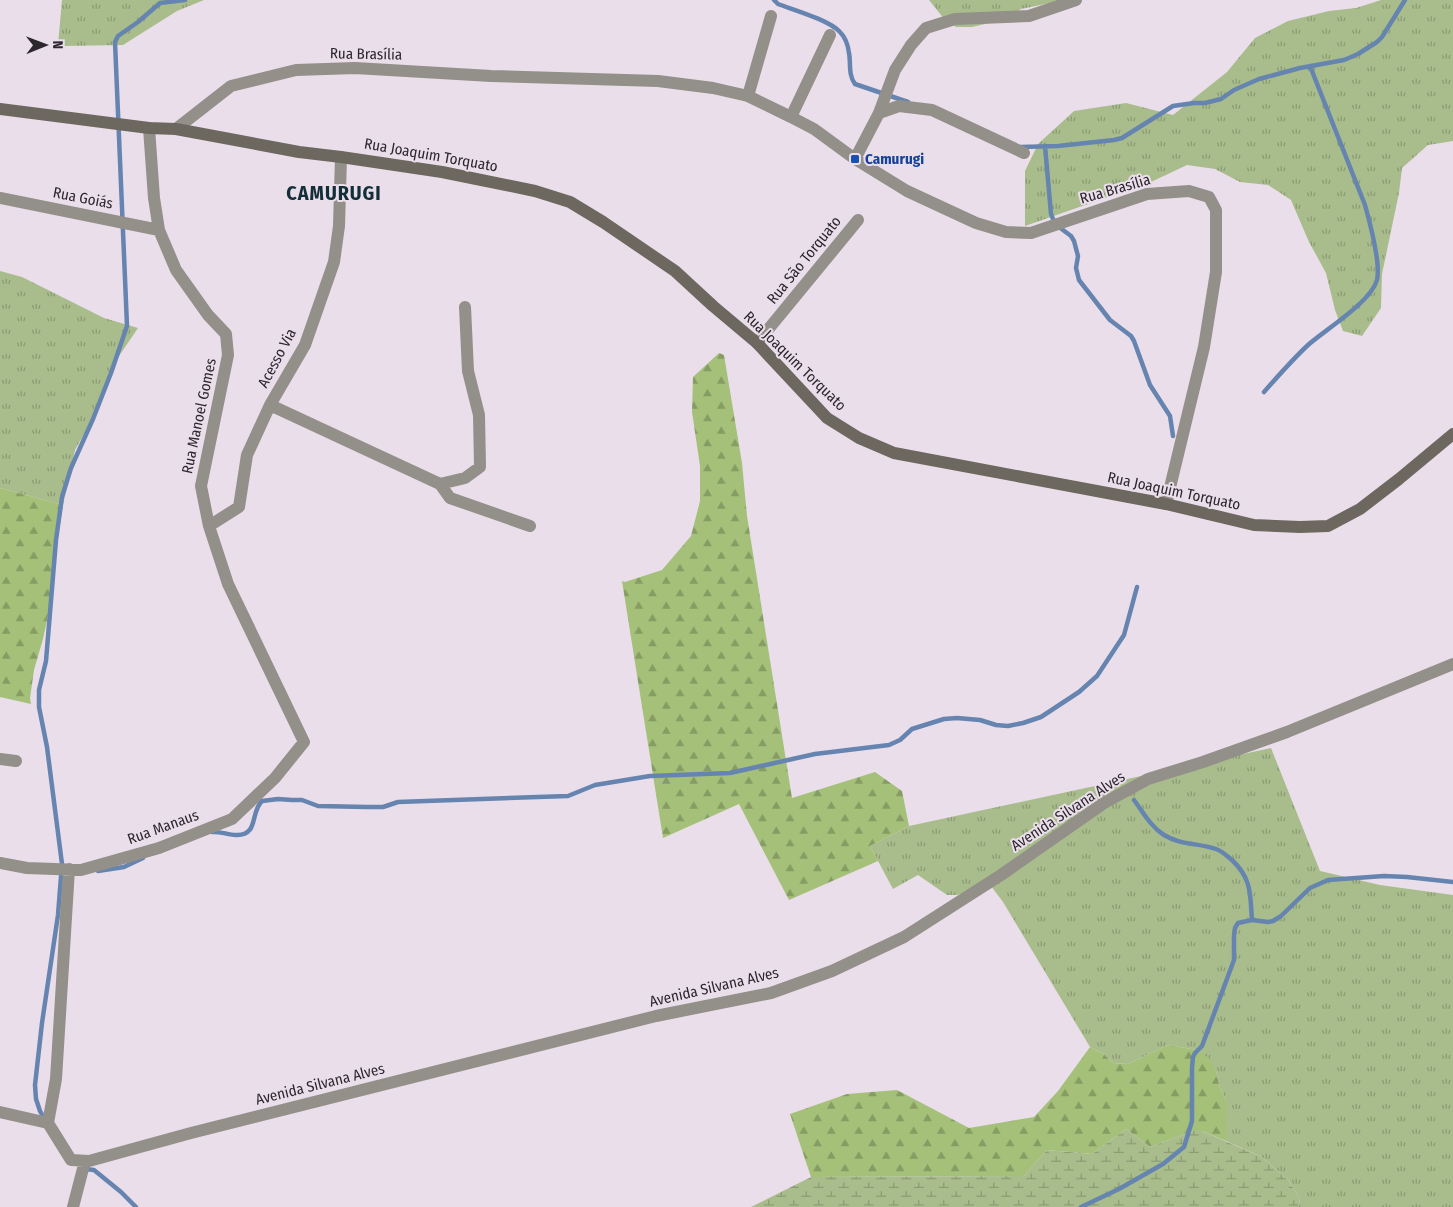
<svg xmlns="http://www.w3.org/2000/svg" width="1453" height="1207" font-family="'Fira Sans Condensed',sans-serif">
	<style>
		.grass { fill: url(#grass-tufts) }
		.forest { fill: url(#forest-firs) }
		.wetland { fill: url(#wetland-marsh) }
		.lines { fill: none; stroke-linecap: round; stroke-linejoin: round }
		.stream { stroke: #6684b0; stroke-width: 4.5 }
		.street { stroke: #938f89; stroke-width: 12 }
		.secondary { stroke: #6d685f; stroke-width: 12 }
		.transit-dot { fill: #1a4fb4; stroke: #eadeea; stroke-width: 2 }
		.labels { text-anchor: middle; stroke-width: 4; stroke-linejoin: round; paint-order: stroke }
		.street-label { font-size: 15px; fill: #2c272c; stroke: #eadeea }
		.transit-label { font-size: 15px; font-weight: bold; fill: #164399; stroke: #eadeea; text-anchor: start }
		.district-label { font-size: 20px; font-weight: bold; letter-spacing: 1px; fill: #112e39; stroke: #eadeea }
	</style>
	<defs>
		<pattern id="grass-tufts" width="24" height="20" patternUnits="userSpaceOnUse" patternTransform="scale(1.25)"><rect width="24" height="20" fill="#a9bd8c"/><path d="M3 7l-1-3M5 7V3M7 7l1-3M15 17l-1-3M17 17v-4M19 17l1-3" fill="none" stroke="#8a9a73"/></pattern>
		<pattern id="forest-firs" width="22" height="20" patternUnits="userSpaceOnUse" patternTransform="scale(1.25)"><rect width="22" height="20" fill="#a4c079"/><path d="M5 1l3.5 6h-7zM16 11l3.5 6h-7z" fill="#869c63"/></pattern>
		<pattern id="wetland-marsh" width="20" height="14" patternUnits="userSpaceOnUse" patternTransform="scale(1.25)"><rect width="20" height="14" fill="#a9bd8c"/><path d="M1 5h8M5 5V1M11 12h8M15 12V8" fill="none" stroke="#8a9a73"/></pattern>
	</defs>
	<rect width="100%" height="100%" fill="#eadeea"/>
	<path class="grass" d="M 62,0 L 204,0 L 177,11 L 123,45 L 64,46 L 58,45 Z
		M 929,0 L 1065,0 L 1021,9 L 1003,20 L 972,27 L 956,27 L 945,20 Z
		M 1381,0 L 1453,0 L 1453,141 L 1428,145 L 1402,168 L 1399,193 L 1382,274 L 1381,308 L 1362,336 L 1343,331 L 1335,310 L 1326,273 L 1309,242 L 1291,200 L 1268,185 L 1240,182 L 1215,169 L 1187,165 L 1151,182 L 1025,226 L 1025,171 L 1038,144 L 1074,111 L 1126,103 L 1173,115 L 1227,72 L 1255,38 L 1288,21 L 1329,11 L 1356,8 Z
		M 0,271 L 22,277 L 104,318 L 138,328 L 119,356 L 89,425 L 75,450 L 63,505 L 0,488 Z
		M 1271,748 L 1320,871 L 1380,885 L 1453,895 L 1453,1207 L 1298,1207 L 1300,1199 L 1289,1181 L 1262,1157 L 1226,1141 L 1226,1100 L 1220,1088 L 1216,1071 L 1197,1050 L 1168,1045 L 1128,1064 L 1113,1063 L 1105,1055 L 1090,1047 L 1003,902 L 991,886 L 957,895 L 947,895 L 918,875 L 893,889 L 870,846 L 909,826 Z"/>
	<path class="forest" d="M 719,353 L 724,355 L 742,463 L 747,516 L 792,798 L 875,772 L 902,791 L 909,826 L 870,846 L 878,861 L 789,900 L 739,804 L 663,838 L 622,581 L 625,582 L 662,570 L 691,536 L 700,501 L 700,466 L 692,412 L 693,377 Z
		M 0,488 L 63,505 L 55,557 L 53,592 L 43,639 L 34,670 L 30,698 L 31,704 L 0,697 Z
		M 1168,1045 L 1197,1050 L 1210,1059 L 1216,1071 L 1220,1088 L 1226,1100 L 1226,1141 L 1202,1131 L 1193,1131 L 1150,1147 L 1126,1129 L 1092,1154 L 1047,1150 L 1024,1176 L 811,1177 L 790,1114 L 847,1094 L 897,1090 L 969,1128 L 1034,1117 L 1058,1091 L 1090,1047 L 1105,1055 L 1113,1063 L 1128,1064 Z"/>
	<path class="wetland" d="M 1126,1129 L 1150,1147 L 1193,1131 L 1202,1131 L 1262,1157 L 1289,1181 L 1300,1199 L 1298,1207 L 751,1207 L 811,1177 L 1024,1176 L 1047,1150 L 1092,1154 Z"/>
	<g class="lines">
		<path class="stream" d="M 774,0 L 778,4 C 794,10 829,20 840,32 C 845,37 848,45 849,53 C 851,63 848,75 855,84 L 908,102
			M 1045,146 L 1051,214 L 1055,224 L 1071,236 L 1074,241 L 1078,256 L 1076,268 L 1079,280 L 1110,320 L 1131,336 L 1134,341 L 1150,385 L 1170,416 L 1173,436
			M 1021,147 L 1058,146 L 1114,140 L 1122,138 L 1173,106 L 1194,103 L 1205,103 L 1221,99 L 1234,90 L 1259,79 L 1300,68 L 1344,60 L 1358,54 L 1377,42 L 1382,37 L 1405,0
			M 1264,392 C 1278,376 1292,360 1308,345 C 1326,329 1371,302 1377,280 C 1381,263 1370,223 1365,205 L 1310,66
			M 1134,800 C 1143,812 1151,827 1164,835 C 1180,845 1199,843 1216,849 C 1222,851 1227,856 1232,860 C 1252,879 1250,894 1252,920
			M 212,832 C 220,831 228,835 236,835 C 259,836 250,812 262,801 L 278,799 L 292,800 L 302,800 L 318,806 L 367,807 L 383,807 L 398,802 L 568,796 L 595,785 L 650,776 L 730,773 L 815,754 L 889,745 L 900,740 L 912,729 L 944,719 L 957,718 L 980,720 L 996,725 L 1008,726 L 1023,723 L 1041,717 L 1079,692 L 1097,676 L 1124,635 L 1137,587
			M 98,871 L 124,867 L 143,858
			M 45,1120 L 40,1111 L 36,1099 L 35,1085 L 42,1023 L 58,915 L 62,864 L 47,747 L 39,707 L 39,690 L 46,661 L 56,540 L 62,497 L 71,468 L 93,419 L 111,373 L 127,326 L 115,42 L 118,36 L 138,22 L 160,3 L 185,0
			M 85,1169 L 94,1170 L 121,1192 L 136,1207
			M 1081,1207 L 1119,1189 L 1163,1164 L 1184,1147 L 1192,1121 L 1192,1068 L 1193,1057 L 1195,1053 L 1202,1046 L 1234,960 L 1234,936 L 1235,928 L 1238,923 L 1252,920 L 1268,922 L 1273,921 L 1281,916 L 1310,888 L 1328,880 L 1384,876 L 1407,877 L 1453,882"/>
		<path class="street" d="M 748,96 L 771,16
			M 879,113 L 899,106 L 932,110 L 1024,153
			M 791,117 L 830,35
			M 176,129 L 231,86 L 296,70 L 355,68 L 491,76 L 658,81 L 713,88 L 748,96 L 791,117 L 814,129 L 855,159 L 907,191 L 976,223 L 1006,232 L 1031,233 L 1147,194 L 1189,191 L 1209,197 L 1216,210 L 1216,272 L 1204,347 L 1166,504
			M 855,159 L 879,113 L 895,70 L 911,45 L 926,28 L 955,19 L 1029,16 L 1076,0
			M 0,198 L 159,230
			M 757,343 L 858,220
			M 270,405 L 440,484 L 450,498 L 530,526
			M 440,484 L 465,478 L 480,467 L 479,415 L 468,371 L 465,307
			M 209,526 L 239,507 L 247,455 L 270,405 L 305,345 L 334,262 L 339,226 L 341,157
			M 0,759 L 16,761
			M 0,863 L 27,868 L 81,870 L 159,848 L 232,819 L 275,778 L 304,742 L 228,584 L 209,526 L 201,486 L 228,355 L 226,334 L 208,315 L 176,270 L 159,230 L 154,198 L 149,128
			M 0,1112 L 48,1123 L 71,1160 L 89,1161 L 191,1133 L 656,1016 L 771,993 L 832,971 L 904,937 L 1001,875 L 1104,803 L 1148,779 L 1203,762 L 1287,732 L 1453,664
			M 48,1123 L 56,1079 L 69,869
			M 73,1207 L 85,1161"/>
		<path class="secondary" d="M 0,109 L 149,128 L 176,129 L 299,152 L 341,157 L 442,172 L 535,191 L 570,202 L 603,222 L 675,271 L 713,306 L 757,343 L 827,418 L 859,438 L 894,453 L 1166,504 L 1254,525 L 1300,527 L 1328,526 L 1360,509 L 1399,479 L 1453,434"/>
	</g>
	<rect class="transit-dot" x="850" y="154" width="10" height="10" rx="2.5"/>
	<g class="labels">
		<g class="street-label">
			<text transform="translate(366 54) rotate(1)" y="5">Rua Brasília</text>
			<text transform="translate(431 155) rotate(10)" y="5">Rua Joaquim Torquato</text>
			<text transform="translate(1115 189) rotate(-16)" y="5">Rua Brasília</text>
			<text transform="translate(83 198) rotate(11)" y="5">Rua Goiás</text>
			<text transform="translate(804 260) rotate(-51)" y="5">Rua São Torquato</text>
			<text transform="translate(277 358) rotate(-62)" y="5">Acesso Via</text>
			<text transform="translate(795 361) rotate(44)" y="5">Rua Joaquim Torquato</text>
			<text transform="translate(199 416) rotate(-78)" y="5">Rua Manoel Gomes</text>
			<text transform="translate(1174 491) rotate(12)" y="5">Rua Joaquim Torquato</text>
			<text transform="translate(1068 811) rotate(-33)" y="5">Avenida Silvana Alves</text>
			<text transform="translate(163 827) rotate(-20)" y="5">Rua Manaus</text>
			<text transform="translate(714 987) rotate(-13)" y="5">Avenida Silvana Alves</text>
			<text transform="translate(320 1084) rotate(-14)" y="5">Avenida Silvana Alves</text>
		</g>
		<g class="transit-label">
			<text x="865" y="164">Camurugi</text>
		</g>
		<g class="district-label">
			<text x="334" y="200">CAMURUGI</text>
		</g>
	</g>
	<g transform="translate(45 45) rotate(89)" stroke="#eadeea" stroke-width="4" paint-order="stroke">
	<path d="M0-4L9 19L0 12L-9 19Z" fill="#2c272c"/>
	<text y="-8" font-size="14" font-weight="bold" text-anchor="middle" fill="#2c272c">N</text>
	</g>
</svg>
